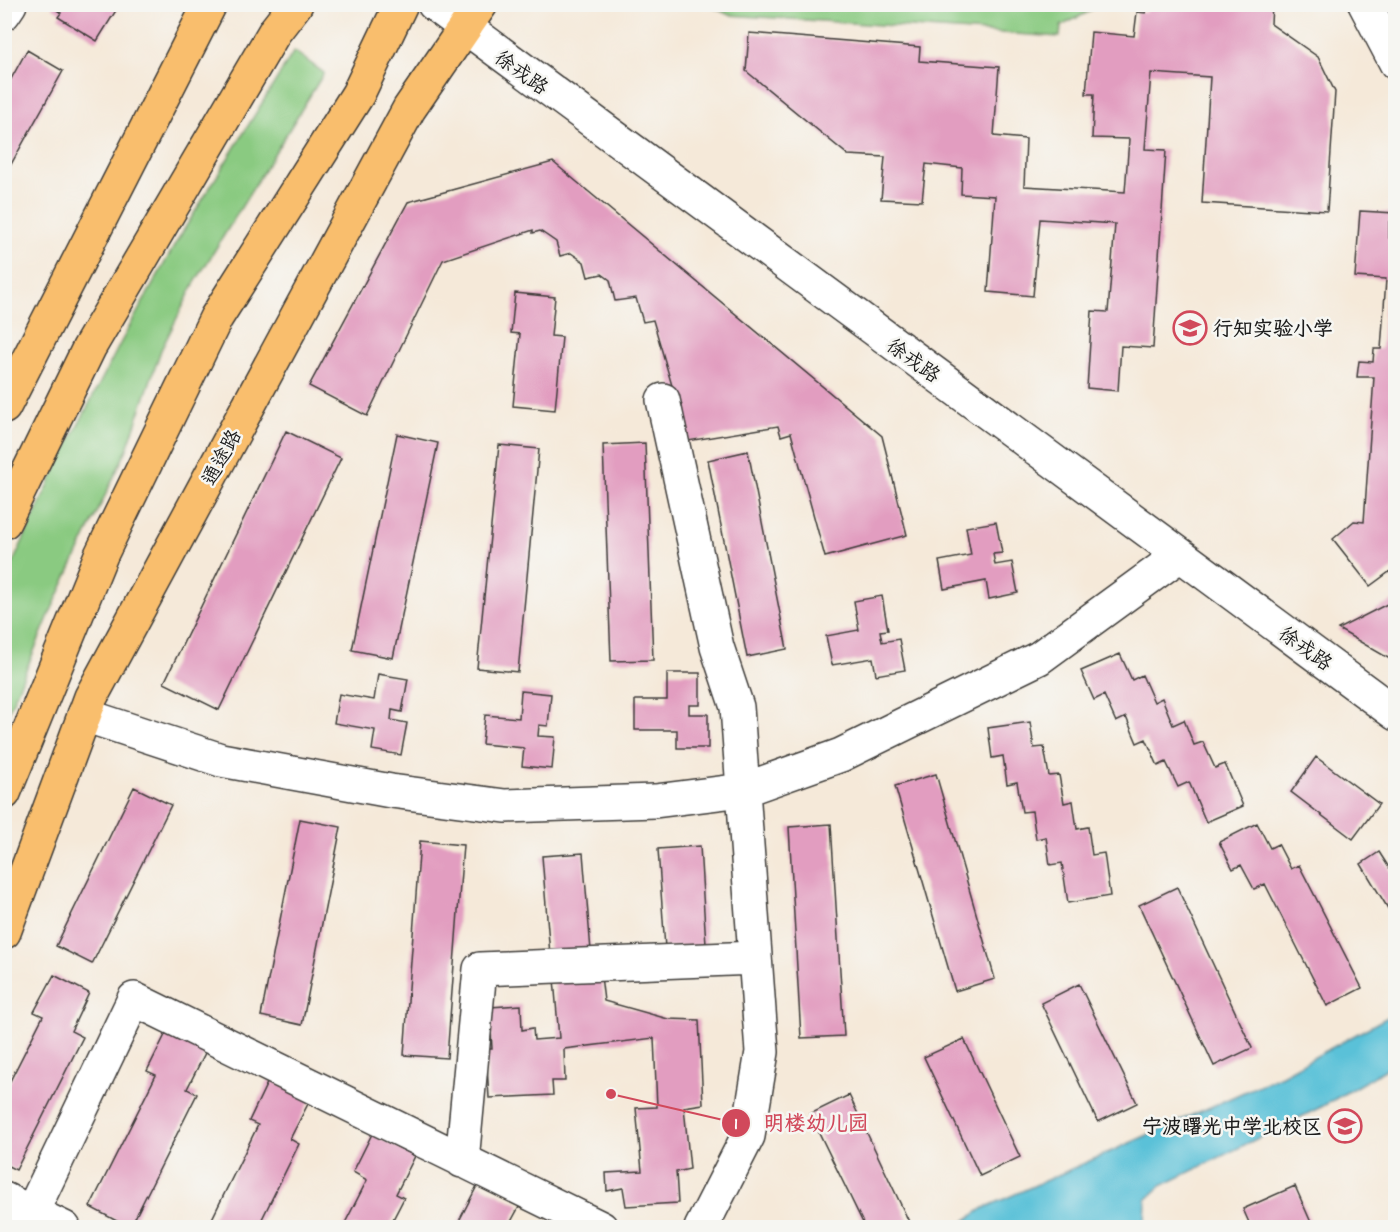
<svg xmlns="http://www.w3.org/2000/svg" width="1400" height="1232" font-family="Dekko,'LXGW WenKai TC',sans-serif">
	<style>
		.green { fill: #8aca81; stroke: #53734e; stroke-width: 1.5 }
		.water { fill: #5ac1d8; stroke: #3b6e7a; stroke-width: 1.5 }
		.building { fill: #e29dc0 }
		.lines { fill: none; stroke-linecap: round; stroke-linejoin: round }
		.minor-casing { stroke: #3d3b38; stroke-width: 36 }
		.major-casing { stroke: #3d3b38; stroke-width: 36 }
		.minor { stroke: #fff; stroke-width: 33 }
		.major { stroke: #f9be6d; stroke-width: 33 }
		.labels { text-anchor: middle; stroke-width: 5; stroke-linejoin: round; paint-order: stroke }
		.street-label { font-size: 20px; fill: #1c1c1c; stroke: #f6f6f2 }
		.poi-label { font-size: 20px; font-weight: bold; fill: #1c1c1c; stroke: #f6f6f2; text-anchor: start }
		.leader { fill: none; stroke: #d1495b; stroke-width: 2 }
		.callout-dot { fill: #d1495b; stroke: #f6f6f2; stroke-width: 2 }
		.mark-label { font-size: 18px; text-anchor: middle; font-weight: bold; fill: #fff }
		.callout-label { font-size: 21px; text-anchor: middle; font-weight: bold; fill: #d1495b; stroke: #f6f6f2; stroke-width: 5; stroke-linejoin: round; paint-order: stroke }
	</style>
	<rect width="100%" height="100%" fill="#f6f6f2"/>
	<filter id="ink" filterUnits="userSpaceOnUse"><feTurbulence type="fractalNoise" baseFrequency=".0167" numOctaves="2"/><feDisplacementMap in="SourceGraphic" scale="12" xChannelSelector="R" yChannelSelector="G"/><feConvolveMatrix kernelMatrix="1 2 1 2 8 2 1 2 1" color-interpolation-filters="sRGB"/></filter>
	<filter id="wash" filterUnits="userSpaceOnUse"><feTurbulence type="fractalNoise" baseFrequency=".008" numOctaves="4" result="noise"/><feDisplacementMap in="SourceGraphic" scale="24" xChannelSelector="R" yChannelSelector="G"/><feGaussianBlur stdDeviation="1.35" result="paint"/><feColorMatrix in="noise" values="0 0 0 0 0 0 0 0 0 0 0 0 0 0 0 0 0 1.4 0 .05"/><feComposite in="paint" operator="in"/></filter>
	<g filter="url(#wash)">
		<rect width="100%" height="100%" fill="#f5e9d9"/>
		<path class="green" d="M 916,5 L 985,9 L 1030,4 L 1097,5 L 1090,11 L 1061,26 L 1060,37 L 729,15 L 709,5 Z
			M 294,51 L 324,73 L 194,284 L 161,350 L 127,449 L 50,613 L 5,720 L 5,580 L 58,464 L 122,340 L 177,241 Z"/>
		<path class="water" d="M 1395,1013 L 1395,1064 L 1323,1106 L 1161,1186 L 1146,1200 L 1145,1221 L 1148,1227 L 956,1227 L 984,1208 L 1282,1075 Z"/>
		<g id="blocks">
			<path class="building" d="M 53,4 L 120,4 L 97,41 L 58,17 L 61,13 L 52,7 Z
				M 1146,4 L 1272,4 L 1271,24 L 1318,57 L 1335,92 L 1327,211 L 1202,203 L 1210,77 L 1151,73 L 1145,149 L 1166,150 L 1153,348 L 1121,346 L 1118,391 L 1087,388 L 1092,311 L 1108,312 L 1115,224 L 1040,219 L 1033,296 L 988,292 L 995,196 L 961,194 L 962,168 L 926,164 L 922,201 L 881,199 L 885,157 L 848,155 L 746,71 L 749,33 L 920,47 L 919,61 L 999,67 L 994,136 L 1026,139 L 1024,186 L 1125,192 L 1129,139 L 1092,138 L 1094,94 L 1086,94 L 1091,32 L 1134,36 L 1137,12 L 1146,13 Z
				M 27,50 L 63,71 L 5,175 L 5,90 Z
				M 553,162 L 882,436 L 907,535 L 825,557 L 791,433 L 781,436 L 778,426 L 688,441 L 653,320 L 643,322 L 636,298 L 615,301 L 610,280 L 602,274 L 588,277 L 584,262 L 571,253 L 560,256 L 556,242 L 540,231 L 533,233 L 533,230 L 443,260 L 367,416 L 309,386 L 408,202 Z
				M 1360,211 L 1395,213 L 1395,222 L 1389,222 L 1389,238 L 1395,238 L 1395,551 L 1393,569 L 1370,586 L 1333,539 L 1354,521 L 1364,522 L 1374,377 L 1357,377 L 1359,361 L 1373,362 L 1374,349 L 1381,349 L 1386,279 L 1355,277 Z
				M 515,293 L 555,297 L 551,336 L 562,337 L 555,410 L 513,406 L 520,334 L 511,333 Z
				M 286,431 L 341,458 L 219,710 L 164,683 Z
				M 397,434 L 438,443 L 393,658 L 352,650 Z
				M 645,443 L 653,660 L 611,661 L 603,445 Z
				M 499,445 L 539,449 L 518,672 L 477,668 Z
				M 748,451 L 787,649 L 747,657 L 708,460 Z
				M 996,522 L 1002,553 L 993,554 L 995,565 L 1012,562 L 1018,593 L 989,599 L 986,581 L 944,589 L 939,561 L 971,555 L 966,527 Z
				M 882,596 L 888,630 L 880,631 L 882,642 L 899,639 L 905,670 L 876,675 L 873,658 L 832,665 L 826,636 L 859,630 L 854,601 Z
				M 1395,600 L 1395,662 L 1338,629 Z
				M 1120,654 L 1132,680 L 1142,675 L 1154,702 L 1162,698 L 1173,725 L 1184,720 L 1194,745 L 1203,742 L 1215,768 L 1225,764 L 1243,806 L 1206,822 L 1189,782 L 1178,787 L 1166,762 L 1158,766 L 1146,739 L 1137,743 L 1126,717 L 1116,722 L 1104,695 L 1094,700 L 1081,671 Z
				M 667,673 L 700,673 L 700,705 L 689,705 L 689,714 L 708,714 L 708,748 L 677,748 L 677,730 L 635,730 L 635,700 L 667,700 Z
				M 378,674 L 408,679 L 402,712 L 392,710 L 391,720 L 407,723 L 401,755 L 372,750 L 375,730 L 334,723 L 339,694 L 374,700 Z
				M 521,691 L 551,694 L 548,726 L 539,725 L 538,736 L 555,737 L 552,769 L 522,766 L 524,748 L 482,744 L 485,715 L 519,718 Z
				M 1030,722 L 1034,748 L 1044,747 L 1049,776 L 1059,775 L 1064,803 L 1073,801 L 1077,829 L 1088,827 L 1092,855 L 1104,853 L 1110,896 L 1068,903 L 1062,863 L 1050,865 L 1046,837 L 1036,839 L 1032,811 L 1022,812 L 1017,782 L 1007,784 L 1003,756 L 992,758 L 988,728 Z
				M 1316,757 L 1379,804 L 1353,839 L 1291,792 Z
				M 936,774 L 995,979 L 955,991 L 895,786 Z
				M 134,787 L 171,805 L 92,964 L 56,946 Z
				M 300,819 L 341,827 L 302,1025 L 261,1016 Z
				M 1257,823 L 1270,848 L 1278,844 L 1291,869 L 1299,865 L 1362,988 L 1327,1006 L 1265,884 L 1254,889 L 1241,865 L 1233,869 L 1219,842 Z
				M 831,824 L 844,1036 L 801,1038 L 789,827 Z
				M 420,841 L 463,845 L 447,1058 L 404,1055 Z
				M 700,846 L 706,945 L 665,948 L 658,849 Z
				M 1379,852 L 1395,877 L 1395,920 L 1361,864 Z
				M 583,853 L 591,951 L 550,955 L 542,856 Z
				M 1177,887 L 1252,1048 L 1214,1066 L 1139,905 Z
				M 54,975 L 89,993 L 71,1031 L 83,1037 L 16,1170 L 4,1164 L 4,1093 L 43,1016 L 34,1012 Z
				M 601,976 L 604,1001 L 668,1019 L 699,1020 L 703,1104 L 684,1107 L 690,1169 L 676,1172 L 678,1203 L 626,1206 L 623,1188 L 607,1191 L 606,1173 L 642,1171 L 636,1108 L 657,1107 L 654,1038 L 564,1049 L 565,1081 L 552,1081 L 553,1095 L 489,1098 L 486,1049 L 492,1049 L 490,1007 L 521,1005 L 522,1030 L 533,1028 L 534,1040 L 559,1038 L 554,979 Z
				M 1079,984 L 1137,1103 L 1098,1122 L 1041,1003 Z
				M 168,1029 L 207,1049 L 187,1089 L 197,1094 L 130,1228 L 90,1207 L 156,1075 L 147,1071 Z
				M 964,1039 L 1020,1157 L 980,1176 L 924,1057 Z
				M 269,1079 L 310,1100 L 290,1139 L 299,1144 L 258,1227 L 208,1227 L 258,1125 L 249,1121 Z
				M 849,1095 L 911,1226 L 907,1227 L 865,1227 L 810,1114 Z
				M 372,1134 L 415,1156 L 396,1194 L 404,1198 L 389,1227 L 343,1227 L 367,1180 L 353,1172 Z
				M 478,1184 L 520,1205 L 508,1227 L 466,1227 L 458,1223 Z
				M 1295,1186 L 1313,1227 L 1251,1227 L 1243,1209 Z"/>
		</g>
	</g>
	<g filter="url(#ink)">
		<use href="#blocks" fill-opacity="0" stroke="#3d3b38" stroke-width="1.5"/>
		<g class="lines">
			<g class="minor-casing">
				<path id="minor" d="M 434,4 L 1396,714
					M 1365,4 L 1396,63
					M 4,13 L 10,4
					M 663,400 L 717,647 L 737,707 L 762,1052 L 748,1136 L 701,1228
					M 84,715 L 221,760 L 391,791 L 505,806 L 655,801 L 743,790 L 841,755 L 1039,658 L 1180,555
					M 462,1161 L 480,969 L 755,958
					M 4,1199 L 64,1228
					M 32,1212 L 134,999 L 601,1228"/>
			</g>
			<g class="major-casing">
				<path id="major" d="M 4,407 L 210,4
					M 4,522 L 89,348 L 275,31 L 296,4
					M 4,793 L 101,555 L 216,318 L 358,94 L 401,4
					M 4,932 L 91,697 L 409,109 L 481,4"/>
			</g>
			<use href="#minor" class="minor"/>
			<use href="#major" class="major"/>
		</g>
	</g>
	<defs>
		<g id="school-ring" transform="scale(1.725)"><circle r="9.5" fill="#f6f6f2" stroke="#d1495b" stroke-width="1.5"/><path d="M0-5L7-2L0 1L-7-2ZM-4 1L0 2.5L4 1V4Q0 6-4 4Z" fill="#d1495b"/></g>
	</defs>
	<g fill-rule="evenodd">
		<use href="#school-ring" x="1190" y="328"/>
		<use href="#school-ring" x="1345" y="1126"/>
	</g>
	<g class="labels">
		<g class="street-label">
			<text transform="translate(522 72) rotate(36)" y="7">徐戎路</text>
			<text transform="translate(914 360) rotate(36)" y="7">徐戎路</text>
			<text transform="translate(221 457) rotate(-62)" y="7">通途路</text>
			<text transform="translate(1306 648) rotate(36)" y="7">徐戎路</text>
		</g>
		<g class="poi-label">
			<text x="1213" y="335">行知实验小学</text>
			<text x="1322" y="1133" text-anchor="end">宁波曙光中学北校区</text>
		</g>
	</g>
	<path class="leader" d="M611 1094L736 1123"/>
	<g class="callout-dot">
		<circle cx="611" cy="1094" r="6"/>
		<circle cx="736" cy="1123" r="15"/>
	</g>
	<g class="mark-label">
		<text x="736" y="1129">1</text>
	</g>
	<g class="callout-label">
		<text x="816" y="1130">明楼幼儿园</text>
	</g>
	<rect width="1400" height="1232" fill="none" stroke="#f6f6f2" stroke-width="24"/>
</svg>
